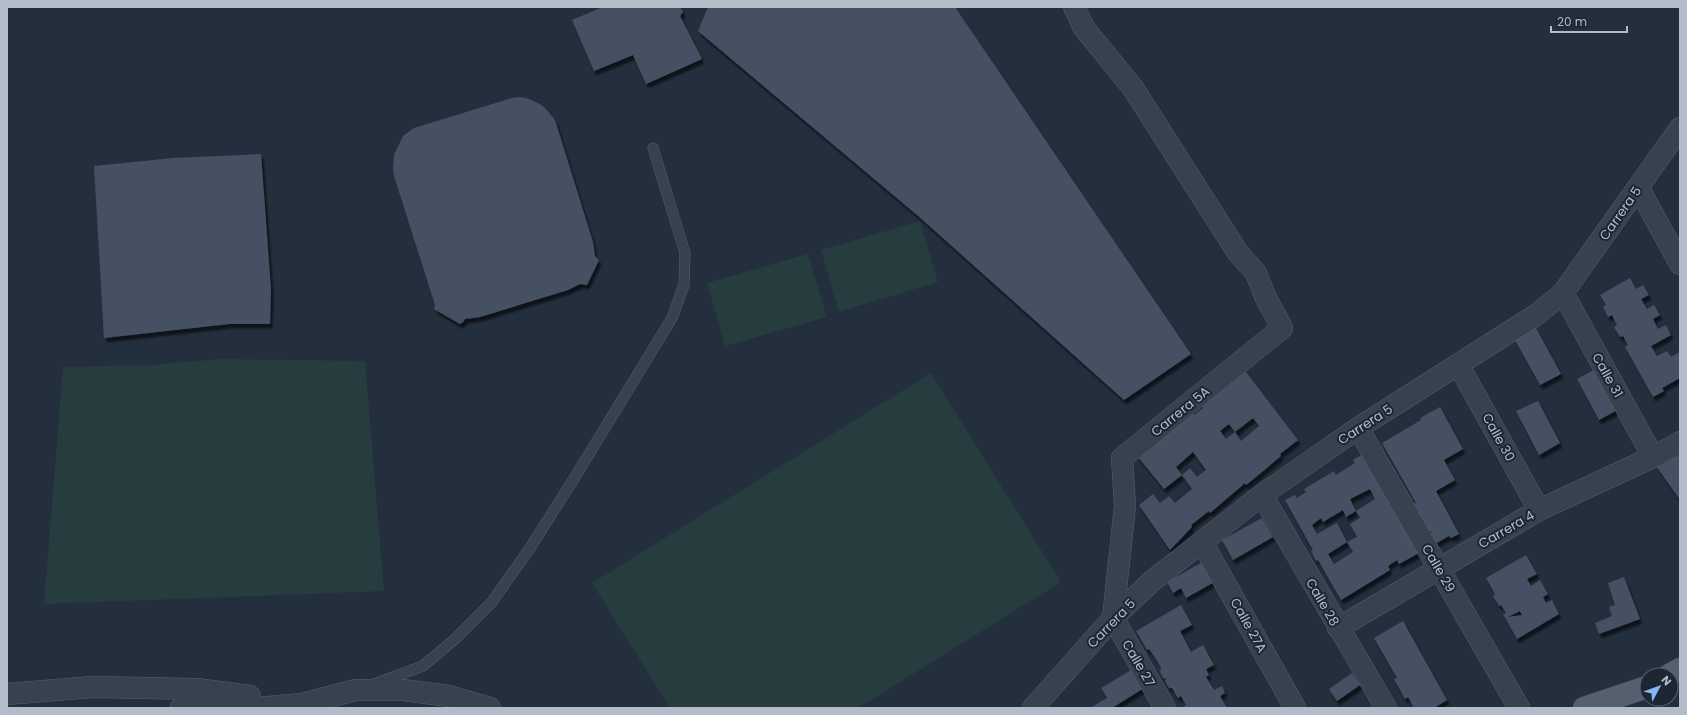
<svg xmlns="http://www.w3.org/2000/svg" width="1687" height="715" font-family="Poppins,sans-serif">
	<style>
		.green { fill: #263c3f }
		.building { fill: #455162; fill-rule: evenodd; filter: url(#shadow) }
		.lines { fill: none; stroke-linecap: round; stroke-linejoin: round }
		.service-casing { stroke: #565f6c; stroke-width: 11 }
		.minor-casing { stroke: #565f6c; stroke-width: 22 }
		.primary-casing { stroke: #414a57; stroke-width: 23 }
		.service { stroke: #38414e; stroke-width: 10 }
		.minor { stroke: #38414e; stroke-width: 21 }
		.primary { stroke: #56606e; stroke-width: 22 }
		.labels { text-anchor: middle; stroke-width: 4; stroke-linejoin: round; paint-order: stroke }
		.street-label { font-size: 13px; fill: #b4bcc9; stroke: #1d2633 }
	</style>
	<defs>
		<filter id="shadow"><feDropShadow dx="2.5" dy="4.5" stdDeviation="1" flood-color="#0009"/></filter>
	</defs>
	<rect width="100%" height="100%" fill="#242f3e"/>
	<path class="green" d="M 920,221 L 938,282 L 839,312 L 821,250 Z
		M 808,254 L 827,317 L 725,346 L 707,283 Z
		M 220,359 L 365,361 L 384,591 L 44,604 L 63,367 L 152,365 Z
		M 931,373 L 1061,582 L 858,708 L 670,708 L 592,583 Z"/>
	<path class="building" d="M 603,7 L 680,7 L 683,12 L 680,16 L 702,59 L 646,84 L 633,55 L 594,71 L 572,20 Z
		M 708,7 L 955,7 L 1191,354 L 1124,400 L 917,215 L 698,31 Z
		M 519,97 L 526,98 L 540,104 L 546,109 L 555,120 L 593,242 L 595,256 L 599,260 L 587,285 L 580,284 L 568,290 L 480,317 L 465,319 L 463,322 L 460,324 L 434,309 L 435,305 L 394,176 L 393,169 L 394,155 L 403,136 L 414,128 L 512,98 Z
		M 261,154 L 271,290 L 270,324 L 229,324 L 104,338 L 94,166 L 173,158 Z
		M 1630,278 L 1636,289 L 1643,285 L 1649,295 L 1641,299 L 1647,309 L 1654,305 L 1660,315 L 1653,319 L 1658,329 L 1666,325 L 1671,335 L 1651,346 L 1657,356 L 1667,351 L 1671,357 L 1680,352 L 1680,378 L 1662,388 L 1664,391 L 1653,397 L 1625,347 L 1628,345 L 1623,336 L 1620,337 L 1614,327 L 1617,325 L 1612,315 L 1608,317 L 1603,307 L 1606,305 L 1600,295 Z
		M 1536,328 L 1561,374 L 1540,385 L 1515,340 Z
		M 1243,368 L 1298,440 L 1280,454 L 1281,456 L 1256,477 L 1246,485 L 1245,483 L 1210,513 L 1209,511 L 1191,525 L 1192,527 L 1170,550 L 1139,505 L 1153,494 L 1160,503 L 1169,496 L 1175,503 L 1192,489 L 1182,475 L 1164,489 L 1134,452 L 1190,410 L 1194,415 L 1203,408 L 1199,403 ZM 1253,418 L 1259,426 L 1241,441 L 1235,432 L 1226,439 L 1220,431 L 1229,424 L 1235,432 ZM 1193,452 L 1206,470 L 1197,477 L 1190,468 L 1182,475 L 1176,467 Z
		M 1597,368 L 1619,409 L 1599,420 L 1577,379 Z
		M 1538,401 L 1560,443 L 1539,455 L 1516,411 Z
		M 1440,407 L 1463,449 L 1444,460 L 1455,480 L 1436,491 L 1459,534 L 1451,538 L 1449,536 L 1435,544 L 1430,533 L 1432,532 L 1431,531 L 1429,532 L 1413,504 L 1416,503 L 1382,443 L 1421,420 L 1420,418 Z
		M 1680,449 L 1680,500 L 1656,466 Z
		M 1363,454 L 1419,553 L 1399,564 L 1397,560 L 1388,566 L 1390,570 L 1341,600 L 1318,560 L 1316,561 L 1311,551 L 1313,550 L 1285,500 L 1295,495 L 1297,498 L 1306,492 L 1304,489 L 1334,471 L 1336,475 L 1355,463 L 1353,460 ZM 1370,489 L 1375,499 L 1356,511 L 1360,518 L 1350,524 L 1357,537 L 1347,542 L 1353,552 L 1334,564 L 1328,554 L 1347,542 L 1337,523 L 1317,534 L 1312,525 L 1321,518 L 1323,522 L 1343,510 L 1346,517 L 1356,511 L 1350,499 Z
		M 1262,518 L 1273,537 L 1233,560 L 1222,540 Z
		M 1526,555 L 1537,574 L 1527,579 L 1531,586 L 1540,580 L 1548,594 L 1543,597 L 1546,603 L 1552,600 L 1559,614 L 1517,639 L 1503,614 L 1506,613 L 1501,605 L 1499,606 L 1493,596 L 1495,594 L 1486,578 ZM 1520,611 L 1522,615 L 1508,617 Z
		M 1208,559 L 1216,581 L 1186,598 L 1181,588 L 1173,593 L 1167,582 Z
		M 1624,577 L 1640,619 L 1599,634 L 1595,623 L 1612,616 L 1609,607 L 1615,605 L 1608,583 Z
		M 1181,605 L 1192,625 L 1180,631 L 1191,652 L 1203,645 L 1214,665 L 1206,669 L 1209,675 L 1206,677 L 1214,690 L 1222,686 L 1225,693 L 1220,696 L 1227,708 L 1181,708 L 1186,705 L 1181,696 L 1178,698 L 1172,688 L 1169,688 L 1165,681 L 1166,679 L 1163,678 L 1160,672 L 1161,668 L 1156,659 L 1149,649 L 1147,650 L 1136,631 Z
		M 1403,621 L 1447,700 L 1434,708 L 1414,708 L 1408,697 L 1405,699 L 1394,679 L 1397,678 L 1374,638 Z
		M 1133,669 L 1144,688 L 1112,708 L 1090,708 L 1107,698 L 1101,688 Z
		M 1352,673 L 1360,685 L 1337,701 L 1329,689 Z"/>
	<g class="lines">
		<g class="service-casing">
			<path id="service" d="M 374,684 L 423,666 L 455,639 L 492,602 L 530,548 L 575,477 L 672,318 L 684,285 L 685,253 L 653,148"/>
		</g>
		<g class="minor-casing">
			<path id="minor" d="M 1074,7 L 1084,28 L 1133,88 L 1238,253 L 1256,273 L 1265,296 L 1282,328 L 1122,458 L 1125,506 L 1113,618 L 1165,708
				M 1638,187 L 1680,264
				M 1563,293 L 1653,457
				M 1458,364 L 1539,510
				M 1358,428 L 1519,708
				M 1262,495 L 1386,708
				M 1202,542 L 1295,708
				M 1338,628 L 1539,510 L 1653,457 L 1680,442
				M 7,694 L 92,687 L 197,689 L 250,696
				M 181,708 L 268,707 L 302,704 L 356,690 L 403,690 L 449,696 L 490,708
				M 1033,708 L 1113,618 L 1152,581 L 1262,495 L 1358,428 L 1536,315 L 1563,293 L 1680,128"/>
		</g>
		<g class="primary-casing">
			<path id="primary" d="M 1669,675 L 1680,669
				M 1584,708 L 1647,687"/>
		</g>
		<use href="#service" class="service"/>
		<use href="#minor" class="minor"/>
		<use href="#primary" class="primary"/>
	</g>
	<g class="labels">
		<g class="street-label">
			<text transform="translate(1620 213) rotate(-55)" y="5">Carrera 5</text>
			<text transform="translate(1608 375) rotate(61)" y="5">Calle 31</text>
			<text transform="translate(1180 411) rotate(-39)" y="5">Carrera 5A</text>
			<text transform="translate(1365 424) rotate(-33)" y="5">Carrera 5</text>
			<text transform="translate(1499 437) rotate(61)" y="5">Calle 30</text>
			<text transform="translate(1506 529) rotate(-30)" y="5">Carrera 4</text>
			<text transform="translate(1439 568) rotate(60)" y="5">Calle 29</text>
			<text transform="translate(1323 602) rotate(60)" y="5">Calle 28</text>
			<text transform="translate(1111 623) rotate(-46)" y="5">Carrera 5</text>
			<text transform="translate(1249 625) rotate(61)" y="5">Calle 27A</text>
			<text transform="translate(1139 663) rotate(60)" y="5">Calle 27</text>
		</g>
	</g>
	<rect width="1687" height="715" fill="none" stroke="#b4bcc9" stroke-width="16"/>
	<g transform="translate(1659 687) rotate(49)"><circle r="19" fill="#1d2633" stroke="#59626f"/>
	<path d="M0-3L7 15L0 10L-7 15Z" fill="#8ab4f8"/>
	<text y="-6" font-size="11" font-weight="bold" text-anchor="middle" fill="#b4bcc9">N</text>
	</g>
	<path d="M1551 26v6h76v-6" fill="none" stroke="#b4bcc9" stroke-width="2"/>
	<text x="1557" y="26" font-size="12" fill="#b4bcc9" stroke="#1d2633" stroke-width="3" paint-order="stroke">20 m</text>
</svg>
